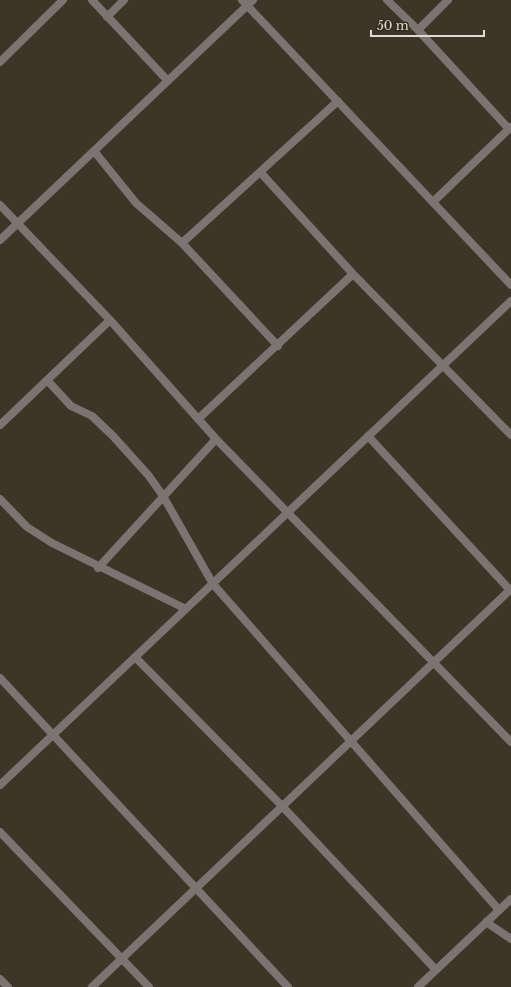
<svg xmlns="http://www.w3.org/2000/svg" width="511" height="987" font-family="'Libre Baskerville',serif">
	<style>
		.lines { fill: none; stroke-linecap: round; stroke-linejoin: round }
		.minor { stroke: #7b7471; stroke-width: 8 }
	</style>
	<rect width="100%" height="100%" fill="#3e3529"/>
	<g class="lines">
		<path class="minor" d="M 92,0 L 168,81
			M 242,0 L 511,285
			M 387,0 L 418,30 L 509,129
			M 107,17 L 124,0
			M 418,30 L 448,0
			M 0,62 L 63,0
			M 94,151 L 136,203 L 182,243 L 278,346
			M 261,173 L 353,274 L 511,435
			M 433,202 L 511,127
			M 0,205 L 110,320 L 216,439 L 511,742
			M 0,240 L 253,0
			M 182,243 L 338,101
			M 47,380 L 71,406 L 92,416 L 113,436 L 149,476 L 163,496 L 213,584 L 499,910
			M 198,419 L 353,274
			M 0,425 L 110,320
			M 368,436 L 510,590
			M 0,499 L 27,527 L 52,543 L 186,609
			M 98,568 L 216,439
			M 135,657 L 282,806 L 436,970
			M 0,678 L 288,987
			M 0,785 L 511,301
			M 0,832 L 149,987
			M 486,922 L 511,939
			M 0,979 L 8,987
			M 92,987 L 511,589
			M 418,987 L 511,899"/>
	</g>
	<path d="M371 30v6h113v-6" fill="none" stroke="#e0dbd3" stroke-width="2"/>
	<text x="377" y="30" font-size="12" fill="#e0dbd3" stroke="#342b20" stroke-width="3" paint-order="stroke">50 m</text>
</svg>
